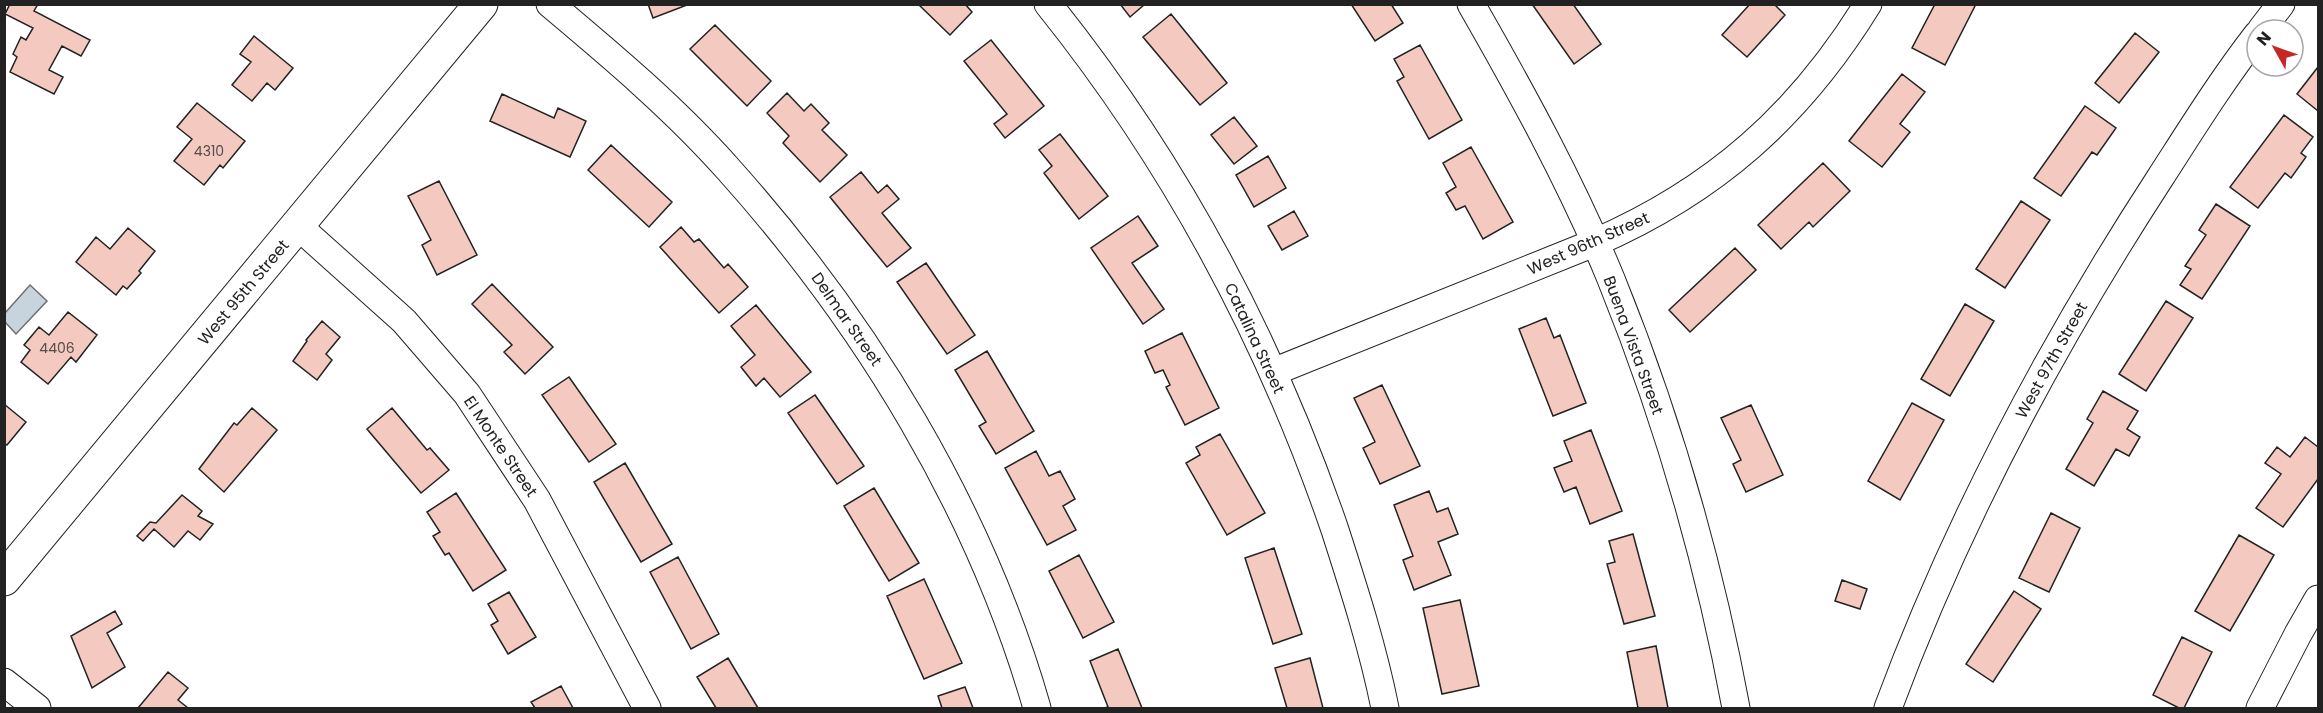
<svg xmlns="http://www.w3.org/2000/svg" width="2323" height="713" font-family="Poppins,sans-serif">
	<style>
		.water { fill: #c7d3dd; stroke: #6f6f6f; stroke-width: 1.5 }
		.building { fill: #f3c9c0; stroke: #222; stroke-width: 1.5 }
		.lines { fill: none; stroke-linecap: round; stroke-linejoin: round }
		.minor-casing { stroke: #222; stroke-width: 29 }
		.major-casing { stroke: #222; stroke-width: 35 }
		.minor { stroke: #fff; stroke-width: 27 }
		.major { stroke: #fff; stroke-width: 33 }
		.labels { text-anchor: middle; stroke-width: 4.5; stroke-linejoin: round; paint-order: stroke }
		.number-label { font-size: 14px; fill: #564c4a }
		.street-label { font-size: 16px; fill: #222; stroke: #fff }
	</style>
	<rect width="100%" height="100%" fill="#fff"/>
	<path class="water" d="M 30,285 L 47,301 L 16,334 L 5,322 L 5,313 Z"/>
	<path class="building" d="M 10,4 L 38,4 L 34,11 L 90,40 L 81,56 L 62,46 L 49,70 L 63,77 L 54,94 L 10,72 L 17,57 L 13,54 L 21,37 L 26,40 L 33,28 L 5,14 Z
		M 648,4 L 687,4 L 687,5 L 653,18 Z
		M 918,4 L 965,4 L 972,12 L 950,35 Z
		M 1120,4 L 1145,4 L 1130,17 Z
		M 1351,4 L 1391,4 L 1403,23 L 1375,41 Z
		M 1532,4 L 1573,4 L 1601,44 L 1574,64 Z
		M 1750,4 L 1774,4 L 1785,15 L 1747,57 L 1722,35 Z
		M 1935,4 L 1976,4 L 1945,65 L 1912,48 Z
		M 1171,14 L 1227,83 L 1200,105 L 1143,37 Z
		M 715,25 L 771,81 L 747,106 L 690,49 Z
		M 2135,33 L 2159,52 L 2119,103 L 2095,83 Z
		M 254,36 L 293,68 L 275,90 L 267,83 L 252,101 L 232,85 L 251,62 L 240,54 Z
		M 991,40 L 1044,106 L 1005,138 L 994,124 L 1007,114 L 964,61 Z
		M 1420,45 L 1462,120 L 1429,139 L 1397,81 L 1404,77 L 1394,59 Z
		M 2318,67 L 2318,111 L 2297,94 Z
		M 1902,74 L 1925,92 L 1900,124 L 1910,132 L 1882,167 L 1849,141 Z
		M 787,93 L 804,111 L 811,104 L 829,123 L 822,130 L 847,155 L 820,182 L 783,143 L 789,136 L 767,113 Z
		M 502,94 L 554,118 L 558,108 L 586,121 L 570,157 L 490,121 Z
		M 197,103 L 245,141 L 223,168 L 220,165 L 204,185 L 174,161 L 192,139 L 177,127 Z
		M 2085,106 L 2116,128 L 2097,155 L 2092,152 L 2061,196 L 2034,178 Z
		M 2284,115 L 2313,137 L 2301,153 L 2306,157 L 2291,178 L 2285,173 L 2258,208 L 2230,187 Z
		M 1234,117 L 1257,146 L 1234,164 L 1211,135 Z
		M 1060,134 L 1108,196 L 1079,219 L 1044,173 L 1052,166 L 1039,150 Z
		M 611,145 L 672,202 L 649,227 L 588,170 Z
		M 1471,147 L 1513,222 L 1483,239 L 1465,206 L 1456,210 L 1446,193 L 1456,187 L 1443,163 Z
		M 1268,156 L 1286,188 L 1254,207 L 1236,175 Z
		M 1823,163 L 1850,191 L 1813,227 L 1809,222 L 1781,249 L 1758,225 Z
		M 861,172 L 878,193 L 887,185 L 899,199 L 882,213 L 911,248 L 887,267 L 830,197 Z
		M 439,181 L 477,255 L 437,275 L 422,245 L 431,240 L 408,196 Z
		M 2021,201 L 2050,220 L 2005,288 L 1976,269 Z
		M 2216,204 L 2250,226 L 2202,299 L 2180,285 L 2191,269 L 2185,266 L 2206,235 L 2199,230 Z
		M 1294,211 L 1308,236 L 1282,250 L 1268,226 Z
		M 1138,216 L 1158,246 L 1132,263 L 1164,309 L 1143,324 L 1091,248 Z
		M 681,227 L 694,242 L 699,239 L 724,268 L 728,264 L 748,287 L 719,313 L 660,247 Z
		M 128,228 L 155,251 L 139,271 L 141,273 L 127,289 L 123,286 L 116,295 L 76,262 L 96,237 L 110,249 Z
		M 1735,248 L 1756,270 L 1690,332 L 1669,310 Z
		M 926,263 L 975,335 L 947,354 L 897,282 Z
		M 492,284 L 553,347 L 525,374 L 504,352 L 512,345 L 472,304 Z
		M 2166,301 L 2193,318 L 2146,391 L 2119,374 Z
		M 1965,304 L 1994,321 L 1950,396 L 1921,379 Z
		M 756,305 L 811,372 L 780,397 L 764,378 L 756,386 L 741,367 L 755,355 L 731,326 Z
		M 68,312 L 97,335 L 76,362 L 71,357 L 48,384 L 21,362 L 30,350 L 24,345 L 39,327 L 49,335 Z
		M 1546,318 L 1554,338 L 1560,335 L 1586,403 L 1553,416 L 1519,329 Z
		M 322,321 L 340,337 L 326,354 L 332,360 L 317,380 L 293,361 L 307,341 L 306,340 Z
		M 1182,333 L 1219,408 L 1185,425 L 1166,387 L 1170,385 L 1163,370 L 1155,373 L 1145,351 Z
		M 987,351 L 1034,431 L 996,454 L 979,426 L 986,422 L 955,370 Z
		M 569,377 L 616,444 L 589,462 L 542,395 Z
		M 1382,385 L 1420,466 L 1380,484 L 1363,448 L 1375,442 L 1354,398 Z
		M 2103,391 L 2138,411 L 2127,429 L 2140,437 L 2129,456 L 2116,449 L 2094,486 L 2066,469 L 2093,423 L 2087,419 Z
		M 815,395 L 864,466 L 837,484 L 788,413 Z
		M 1912,403 L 1944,420 L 1900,500 L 1868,481 Z
		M 4,404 L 26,422 L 7,445 L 4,443 Z
		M 1751,405 L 1783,475 L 1746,492 L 1733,464 L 1741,460 L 1721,418 Z
		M 252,408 L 277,430 L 224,492 L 199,469 L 234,423 L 237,425 Z
		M 392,408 L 427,450 L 430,448 L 449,470 L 421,493 L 367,429 Z
		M 1591,430 L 1622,511 L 1590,524 L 1576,487 L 1564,492 L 1554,468 L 1572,461 L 1564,441 Z
		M 1220,434 L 1265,513 L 1227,535 L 1186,463 L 1200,455 L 1196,447 Z
		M 2305,437 L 2318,447 L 2318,479 L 2283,527 L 2256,508 L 2281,474 L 2265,463 L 2277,447 L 2290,457 Z
		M 1036,451 L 1049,476 L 1060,471 L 1075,499 L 1063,506 L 1076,530 L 1047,545 L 1005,468 Z
		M 625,463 L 672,544 L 641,562 L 594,482 Z
		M 874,488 L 919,563 L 889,581 L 844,506 Z
		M 1429,491 L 1437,512 L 1448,508 L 1458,534 L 1438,542 L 1451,575 L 1414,590 L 1403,560 L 1413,556 L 1394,505 Z
		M 456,493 L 506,570 L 473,591 L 449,553 L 445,555 L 433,536 L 440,532 L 427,512 Z
		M 182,495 L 202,511 L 198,516 L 213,524 L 200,540 L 188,531 L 174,547 L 154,529 L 143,541 L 137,536 L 150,522 L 156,523 Z
		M 2051,513 L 2080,528 L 2049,592 L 2019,578 Z
		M 1633,534 L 1655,616 L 1624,624 L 1607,564 L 1615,562 L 1609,541 Z
		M 2239,535 L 2274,555 L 2230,631 L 2195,611 Z
		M 1274,548 L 1302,634 L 1273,644 L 1245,558 Z
		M 1079,555 L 1114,622 L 1083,638 L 1049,571 Z
		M 678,557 L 719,634 L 691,649 L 650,572 Z
		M 924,579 L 962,663 L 924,679 L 887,596 Z
		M 1842,580 L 1867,589 L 1860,609 L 1835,601 Z
		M 2014,591 L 2041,609 L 1993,682 L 1966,664 Z
		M 509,592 L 536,637 L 508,654 L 491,625 L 498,621 L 488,604 Z
		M 1460,600 L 1479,686 L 1442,694 L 1423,608 Z
		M 115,611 L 122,624 L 107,633 L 125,667 L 92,688 L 71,636 Z
		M 2182,637 L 2212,652 L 2184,708 L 2179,708 L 2153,695 Z
		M 1656,646 L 1668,708 L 1638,708 L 1627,652 Z
		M 1118,649 L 1142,708 L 1104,708 L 1108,707 L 1090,661 Z
		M 728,658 L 758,708 L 716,708 L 697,677 Z
		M 1310,658 L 1323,708 L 1287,708 L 1275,668 Z
		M 168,672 L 188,688 L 178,700 L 188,708 L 138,708 Z
		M 561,686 L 573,708 L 535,708 L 531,702 Z
		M 965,687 L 973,708 L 942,708 L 938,696 Z"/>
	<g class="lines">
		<g class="minor-casing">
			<path id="minor" d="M 550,4 C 612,56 675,109 729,170 C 867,324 980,509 1037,708
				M 1048,4 C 1174,161 1270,340 1335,530 C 1354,589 1373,648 1385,708
				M 1471,4 C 1522,93 1572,184 1611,279 C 1667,417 1709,562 1736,708
				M 2261,30 L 2281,4
				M 298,226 L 404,321 L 467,394 L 537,500 L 647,708
				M 1273,372 L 1594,243 C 1714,191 1799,116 1868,4
				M 4,682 L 37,708
				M 1888,708 C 1957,522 2052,344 2160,178 C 2191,130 2222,80 2257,35
				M 2260,708 L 2298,634 L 2318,599"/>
		</g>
		<g class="major-casing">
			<path id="major" d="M 4,579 L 481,4"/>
		</g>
		<use href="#minor" class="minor"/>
		<use href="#major" class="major"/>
	</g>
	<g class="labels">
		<g class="number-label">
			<text x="209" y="156">4310</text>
			<text x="57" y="353">4406</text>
		</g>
		<g class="street-label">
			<text transform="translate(1588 243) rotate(-24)" y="6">West 96th Street</text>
			<text transform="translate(243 292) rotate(-50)" y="6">West 95th Street</text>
			<text transform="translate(847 319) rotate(55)" y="6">Delmar Street</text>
			<text transform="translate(1255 338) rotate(65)" y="6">Catalina Street</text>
			<text transform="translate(1634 345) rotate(70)" y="6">Buena Vista Street</text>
			<text transform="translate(2051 360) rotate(-61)" y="6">West 97th Street</text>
			<text transform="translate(501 446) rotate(56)" y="6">El Monte Street</text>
		</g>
	</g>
	<rect width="2323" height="713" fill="none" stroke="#222222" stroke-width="12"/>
	<g transform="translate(2275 48) rotate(310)"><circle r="28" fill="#ffffff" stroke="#a7a7a7" stroke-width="1.5"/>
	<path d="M0-4.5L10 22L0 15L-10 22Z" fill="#c62828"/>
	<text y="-9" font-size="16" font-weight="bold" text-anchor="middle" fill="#222222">N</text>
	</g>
</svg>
